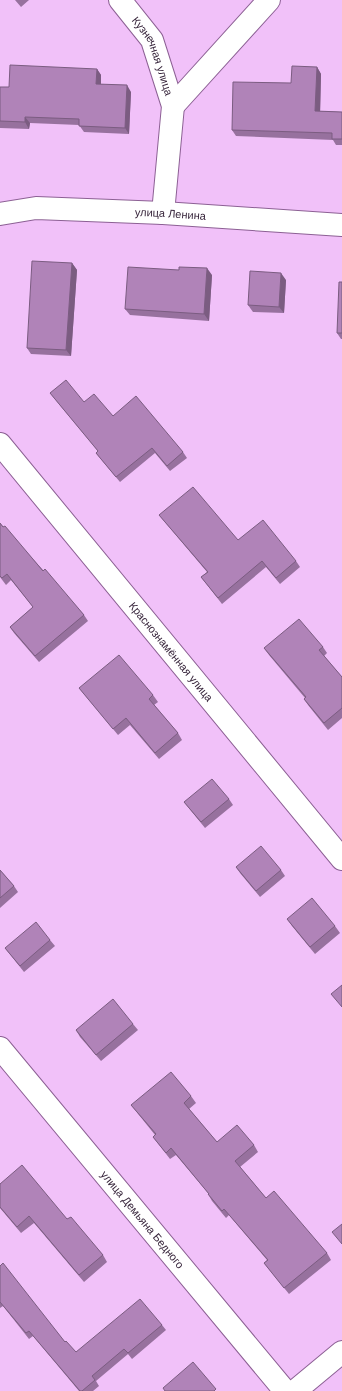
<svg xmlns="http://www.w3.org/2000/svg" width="342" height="1391" font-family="Helvetica,sans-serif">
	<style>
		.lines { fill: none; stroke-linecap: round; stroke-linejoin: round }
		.street-casing { stroke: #8c6094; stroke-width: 24 }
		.secondary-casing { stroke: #8c6094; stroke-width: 24 }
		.street { stroke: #fff; stroke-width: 22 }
		.secondary { stroke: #fff; stroke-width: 22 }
		.wall { fill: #97719e }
		.shaded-wall { fill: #7b5c81 }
		.building { fill: #b083b8; stroke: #7b5c81 }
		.labels { text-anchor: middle; stroke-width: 3.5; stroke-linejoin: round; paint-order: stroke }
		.street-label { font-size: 11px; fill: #38263c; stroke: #fbf1fd }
	</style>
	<rect width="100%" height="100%" fill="#f1c1f9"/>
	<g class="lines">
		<g class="street-casing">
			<g id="street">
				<path id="s1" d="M 120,0 L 152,40 L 173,106 L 163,213"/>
				<path d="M 173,106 L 269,0"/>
				<path id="s2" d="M 0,444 L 342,859"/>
				<path id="s3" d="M 0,1048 L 285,1391"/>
				<path d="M 295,1391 L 342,1352"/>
			</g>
		</g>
		<g class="secondary-casing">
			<g id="secondary">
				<path id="s4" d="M 0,214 L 36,208 L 163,213 L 342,225"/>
			</g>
		</g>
		<use href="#street" class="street"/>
		<use href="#secondary" class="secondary"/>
	</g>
	<path class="wall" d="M 15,0 L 29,0 L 21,7 Z
		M 317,67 L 321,74 L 320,111 L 342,112 L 342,145 L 336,145 L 333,140 L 236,136 L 232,130 L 291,83 Z
		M 97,69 L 101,75 L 101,84 L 131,92 L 129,134 L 84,132 L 79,125 L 30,123 L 29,129 L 0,128 L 0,87 L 9,87 Z
		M 72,263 L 77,270 L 71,356 L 31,354 L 27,348 Z
		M 179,270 L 212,275 L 209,321 L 130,315 L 125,309 Z
		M 286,280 L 284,313 L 253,312 L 248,305 Z
		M 342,282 L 342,339 L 341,339 L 337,333 Z
		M 50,393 L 84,402 L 113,416 L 183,452 L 187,458 L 170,471 L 155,453 L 120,482 L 100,458 L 96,453 L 98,451 L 54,398 Z
		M 159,515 L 238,540 L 296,561 L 300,567 L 280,584 L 266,567 L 222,604 L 201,577 L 207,572 L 164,521 Z
		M 0,523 L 84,615 L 88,621 L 39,662 L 14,633 L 10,627 L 33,607 L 11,580 L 6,585 L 0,577 Z
		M 323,647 L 327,653 L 324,656 L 342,677 L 342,718 L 328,730 L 308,705 L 304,699 L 305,698 L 269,655 L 264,648 Z
		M 79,688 L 153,695 L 158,702 L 154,705 L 178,733 L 182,740 L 159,759 L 130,725 L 118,735 L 84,694 Z
		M 229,799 L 233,805 L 205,828 L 184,802 Z
		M 236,867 L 281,870 L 285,876 L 260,897 L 240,873 Z
		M 0,870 L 14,886 L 18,892 L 0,908 Z
		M 287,919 L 335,926 L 340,933 L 315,954 L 292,926 Z
		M 50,940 L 55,946 L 24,972 L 5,948 Z
		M 133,1024 L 138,1030 L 101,1061 L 80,1037 L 76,1030 Z
		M 191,1096 L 196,1103 L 189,1109 L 217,1142 L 254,1145 L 258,1152 L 240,1167 L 266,1198 L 327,1253 L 331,1260 L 289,1294 L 264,1263 L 267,1260 L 229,1215 L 226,1218 L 212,1201 L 208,1194 L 209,1194 L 176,1155 L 170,1159 L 153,1137 L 155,1135 L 131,1105 Z
		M 0,1184 L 67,1219 L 103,1255 L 107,1262 L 84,1282 L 34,1223 L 21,1233 L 0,1208 Z
		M 0,1266 L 65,1342 L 76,1352 L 162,1325 L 166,1330 L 132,1359 L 128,1354 L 96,1381 L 99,1386 L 93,1391 L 79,1391 L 33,1336 L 29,1339 L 3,1306 L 0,1308 Z"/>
	<path class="shaded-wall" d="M 317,67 L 321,74 L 320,117 L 315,111 Z
		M 97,69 L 101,75 L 101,91 L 96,84 Z
		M 127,85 L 131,92 L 129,134 L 125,128 Z
		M 25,117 L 30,123 L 29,129 L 25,122 Z
		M 72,263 L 77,270 L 71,356 L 66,350 Z
		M 207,268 L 212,275 L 209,321 L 204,314 Z
		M 281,273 L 286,280 L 284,313 L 279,307 Z"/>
	<path class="building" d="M 10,65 L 97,69 L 96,84 L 127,85 L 125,128 L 79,126 L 79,119 L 25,117 L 25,122 L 0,121 L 0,87 L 9,87 Z
		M 292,66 L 317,67 L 315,111 L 342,112 L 342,139 L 332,139 L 332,133 L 232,130 L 233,82 L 291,83 Z
		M 32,261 L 72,263 L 66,350 L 27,348 Z
		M 128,267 L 179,270 L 179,267 L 207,268 L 204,314 L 125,309 Z
		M 250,271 L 281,273 L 279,307 L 248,305 Z
		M 339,282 L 342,282 L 342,333 L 337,333 Z
		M 66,380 L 84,402 L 94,394 L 113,416 L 136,396 L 183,452 L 167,466 L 152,448 L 116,477 L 96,453 L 98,451 L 50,393 Z
		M 193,487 L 238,540 L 263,520 L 296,561 L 276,578 L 262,561 L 218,598 L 201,577 L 208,572 L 159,515 Z
		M 0,523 L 3,527 L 5,526 L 43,571 L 45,569 L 84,615 L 35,656 L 10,627 L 33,607 L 7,574 L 2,578 L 0,576 Z
		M 299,619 L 323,647 L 319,650 L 342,677 L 342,708 L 324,723 L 304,699 L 306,697 L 264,648 Z
		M 119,655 L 153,695 L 149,699 L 178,733 L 155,753 L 126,718 L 113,729 L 79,688 Z
		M 212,779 L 229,799 L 201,822 L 184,802 Z
		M 261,846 L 281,870 L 256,891 L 236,867 Z
		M 0,870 L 14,886 L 0,898 Z
		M 312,898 L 335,926 L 310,947 L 287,919 Z
		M 36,922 L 50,940 L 20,966 L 5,948 Z
		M 342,985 L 342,1007 L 331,994 Z
		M 113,999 L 133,1024 L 96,1055 L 76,1030 Z
		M 171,1072 L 191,1096 L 184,1103 L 217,1142 L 237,1125 L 254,1145 L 235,1161 L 266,1198 L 274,1191 L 327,1253 L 284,1288 L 264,1263 L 268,1260 L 224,1209 L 222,1211 L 208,1194 L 209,1194 L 171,1148 L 166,1153 L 153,1137 L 156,1134 L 131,1105 Z
		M 22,1165 L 67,1219 L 71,1217 L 103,1255 L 79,1275 L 29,1216 L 17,1227 L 0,1207 L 0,1184 Z
		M 342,1224 L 342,1244 L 332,1232 Z
		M 3,1263 L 65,1342 L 66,1341 L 76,1352 L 140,1299 L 162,1325 L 128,1353 L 124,1349 L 92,1376 L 95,1380 L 82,1391 L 80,1391 L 29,1331 L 26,1333 L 0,1302 L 0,1266 Z
		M 193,1362 L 216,1389 L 214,1391 L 165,1391 L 163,1388 Z"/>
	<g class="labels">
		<g class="street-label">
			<text dy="4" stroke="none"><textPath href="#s1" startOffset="66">Кузнечная улица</textPath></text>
			<text dy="4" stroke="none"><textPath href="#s4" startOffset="171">улица Ленина</textPath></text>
			<text dy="4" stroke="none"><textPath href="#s2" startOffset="269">Краснознамённая улица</textPath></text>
			<text dy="4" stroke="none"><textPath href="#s3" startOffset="223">улица Демьяна Бедного</textPath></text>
		</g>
	</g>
</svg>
